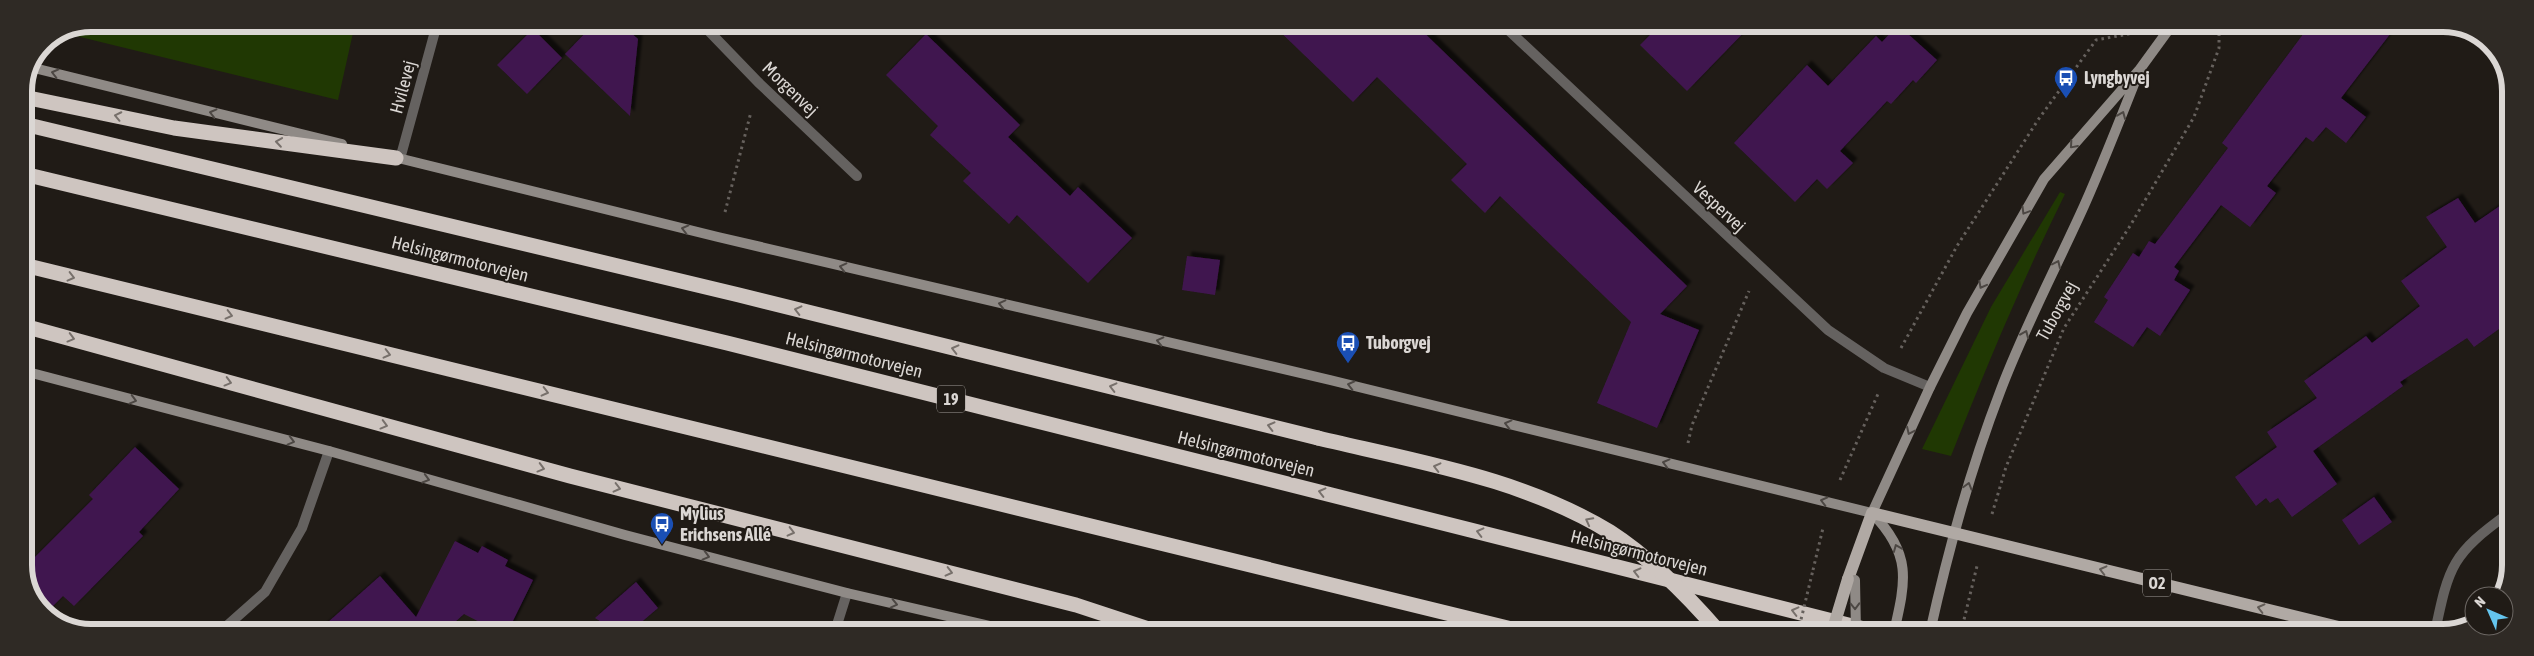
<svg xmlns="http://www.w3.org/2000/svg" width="2534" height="656" font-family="'Asap Condensed',sans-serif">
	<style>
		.green { fill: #203803 }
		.building { fill: #40164f; filter: url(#shadow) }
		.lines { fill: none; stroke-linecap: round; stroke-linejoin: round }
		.path { stroke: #66615d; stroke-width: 3; stroke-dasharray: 2.5 4; stroke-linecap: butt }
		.street { stroke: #656260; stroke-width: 10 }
		.secondary { stroke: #8f8a86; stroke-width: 10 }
		.primary { stroke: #b0a9a4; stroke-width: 12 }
		.highway { stroke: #cec5c0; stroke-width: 15 }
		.path-bridge { stroke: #66615d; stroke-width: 3; stroke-dasharray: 2.5 4; stroke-linecap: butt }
		.secondary-bridge { stroke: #8f8a86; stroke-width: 10 }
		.primary-bridge { stroke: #b0a9a4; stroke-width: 12 }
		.highway-bridge { stroke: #cec5c0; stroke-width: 15 }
		.oneway { stroke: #4c4743 }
		.oneway2 { stroke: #77706b }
		.oneway3 { stroke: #615b56 }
		.labels { text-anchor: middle; stroke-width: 4; stroke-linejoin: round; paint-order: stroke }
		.shield { fill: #201b16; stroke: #a39f9b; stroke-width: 1 }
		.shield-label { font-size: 16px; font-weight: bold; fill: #dbd7d4 }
		.poi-label { font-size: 18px; font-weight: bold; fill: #dbd7d4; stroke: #201b16; text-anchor: start }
		.street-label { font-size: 18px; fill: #dbd7d4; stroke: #201b16 }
		.rim { fill: none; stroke: #dbd7d4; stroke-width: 6 }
	</style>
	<defs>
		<filter id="shadow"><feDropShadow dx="4.5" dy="-4.5" stdDeviation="1" flood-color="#0009"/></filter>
	</defs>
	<rect width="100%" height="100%" fill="#201b16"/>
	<path class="green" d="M 92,24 L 355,24 L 338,100 L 68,34 Z
		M 2060,192 L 2065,194 C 2023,279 1986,367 1951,456 L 1922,449 L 1991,307 Z"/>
	<path class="building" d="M 594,24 L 624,27 L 638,39 L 630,116 L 565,54 Z
		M 1272,24 L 1416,25 L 1687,286 L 1660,314 L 1699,330 L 1657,428 L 1597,403 L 1631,322 L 1500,196 L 1485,213 L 1451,180 L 1467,164 L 1377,77 L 1353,102 Z
		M 1660,25 L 1751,25 L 1687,91 L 1640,45 Z
		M 1898,25 L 1937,60 L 1916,83 L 1913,80 L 1891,104 L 1887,101 L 1840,151 L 1853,163 L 1827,189 L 1817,179 L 1795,202 L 1734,143 L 1807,65 L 1828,86 L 1876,36 L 1882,42 Z
		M 2310,25 L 2397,25 L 2341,98 L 2366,117 L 2346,143 L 2326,127 L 2313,142 L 2306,137 L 2267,186 L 2276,193 L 2250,227 L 2221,205 L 2174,267 L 2179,271 L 2174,280 L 2190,290 L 2160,336 L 2147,327 L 2133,347 L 2094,322 L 2108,300 L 2104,297 L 2133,253 L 2139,257 L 2149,241 L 2155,244 L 2228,148 L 2222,143 Z
		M 533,29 L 562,58 L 527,94 L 497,65 Z
		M 926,34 L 1020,125 L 1008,137 L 1070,196 L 1078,187 L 1132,238 L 1088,283 L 1017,215 L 1009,224 L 963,181 L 971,173 L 930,135 L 938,126 L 886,75 Z
		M 2458,198 L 2475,223 L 2510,199 L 2510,321 L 2474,347 L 2467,338 L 2400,382 L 2403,386 L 2313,451 L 2337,484 L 2292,517 L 2278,498 L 2270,503 L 2266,498 L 2256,506 L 2235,477 L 2277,447 L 2267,432 L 2317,398 L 2304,381 L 2366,336 L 2372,343 L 2420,306 L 2401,281 L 2447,247 L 2426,217 Z
		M 1187,256 L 1220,260 L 1215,295 L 1182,290 Z
		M 135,447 L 179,489 L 139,532 L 143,536 L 74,606 L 63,596 L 46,613 L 41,609 L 24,573 L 24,568 L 93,499 L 89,495 Z
		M 2374,497 L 2392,522 L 2359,545 L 2342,520 Z
		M 455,541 L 478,553 L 482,546 L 508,560 L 505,566 L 533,580 L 508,631 L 497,631 L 464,614 L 445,631 L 318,631 L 380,576 L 416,617 Z
		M 636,582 L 658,608 L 631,631 L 615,631 L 595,618 Z"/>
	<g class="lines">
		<path class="path" d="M 725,212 L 751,112
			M 1901,348 L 1957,246 L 2038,120 L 2096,40 L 2134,33
			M 1688,443 L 1692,425 L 1749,291
			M 1840,480 L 1878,394
			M 1992,514 L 2006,467 L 2064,328 L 2130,226 L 2194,117 L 2219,48 L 2219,25
			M 1813,570 L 1823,528
			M 1961,632 L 1977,566"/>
		<path class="street" d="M 702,24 L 758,82 L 857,176
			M 1503,25 L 1828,330 L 1884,368 L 1930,387
			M 400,159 L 437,24
			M 221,631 L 265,592 L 302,528 L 329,451
			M 835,631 L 847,593
			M 2435,632 C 2449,565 2452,554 2509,513"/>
		<path class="secondary" d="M 34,68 L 342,144
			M 390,156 L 718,237 L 1330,380 L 1872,513 C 1912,554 1906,580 1894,632
			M 24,371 L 329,451 L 625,535 L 847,593 L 1012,631
			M 1872,513 L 1930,387 L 1967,313 L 2044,179 L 2140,69 L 2172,25
			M 1930,632 C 1948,551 1970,470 2000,392 C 2024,328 2056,268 2084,206 C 2104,161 2122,115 2140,69"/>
		<path class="primary" d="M 1848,579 L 1872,513 L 2359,632"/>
		<path class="highway" d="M 24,97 L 174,128 L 396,158
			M 24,124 L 739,295 L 1318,438
			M 24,174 L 727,343 L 1876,632
			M 24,265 L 1524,632
			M 24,326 L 570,476 L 1076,605 L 1158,632"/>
		<path class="path-bridge" d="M 1798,632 L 1813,570"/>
		<path class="secondary-bridge" d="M 1855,580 L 1856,632"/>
		<path class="primary-bridge" d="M 1832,632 L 1848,579"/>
		<path class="highway-bridge" d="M 1318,438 C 1417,462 1522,478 1610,532 C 1652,559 1687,595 1719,632"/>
	</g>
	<defs><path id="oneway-chevron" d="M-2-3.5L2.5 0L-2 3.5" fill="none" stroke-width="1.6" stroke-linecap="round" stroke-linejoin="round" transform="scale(1.25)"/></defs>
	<g class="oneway">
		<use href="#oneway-chevron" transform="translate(55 73) rotate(-166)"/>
		<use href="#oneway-chevron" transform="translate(213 113) rotate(-166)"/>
		<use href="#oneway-chevron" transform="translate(2122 115) rotate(-68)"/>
		<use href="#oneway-chevron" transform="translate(2073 145) rotate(131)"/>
		<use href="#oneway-chevron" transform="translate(2025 211) rotate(121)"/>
		<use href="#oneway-chevron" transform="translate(685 229) rotate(-166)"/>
		<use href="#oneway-chevron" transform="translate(2057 264) rotate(-65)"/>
		<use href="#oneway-chevron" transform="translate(843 267) rotate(-167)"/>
		<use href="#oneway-chevron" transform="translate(1982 285) rotate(118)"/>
		<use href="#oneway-chevron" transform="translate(1002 304) rotate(-167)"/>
		<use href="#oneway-chevron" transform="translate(2025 334) rotate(-67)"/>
		<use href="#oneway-chevron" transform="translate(1160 341) rotate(-167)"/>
		<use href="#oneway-chevron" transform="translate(1351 385) rotate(-166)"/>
		<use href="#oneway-chevron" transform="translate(133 400) rotate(15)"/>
		<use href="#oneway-chevron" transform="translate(1508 424) rotate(-166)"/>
		<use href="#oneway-chevron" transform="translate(1910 431) rotate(115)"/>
		<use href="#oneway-chevron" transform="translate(291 441) rotate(15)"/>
		<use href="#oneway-chevron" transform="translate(1666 463) rotate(-166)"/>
		<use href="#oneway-chevron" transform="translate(426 479) rotate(16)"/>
		<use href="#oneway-chevron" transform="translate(1968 486) rotate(-74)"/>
		<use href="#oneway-chevron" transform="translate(1824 501) rotate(-166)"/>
		<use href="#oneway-chevron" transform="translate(1897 548) rotate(-112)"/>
		<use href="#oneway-chevron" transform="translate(706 556) rotate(15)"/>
		<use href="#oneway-chevron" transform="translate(894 604) rotate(13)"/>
		<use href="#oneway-chevron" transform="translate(1855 606) rotate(89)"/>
	</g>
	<g class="oneway2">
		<use href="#oneway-chevron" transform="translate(118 116) rotate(-168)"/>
		<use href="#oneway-chevron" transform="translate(279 142) rotate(-172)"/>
		<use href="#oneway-chevron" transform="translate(71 277) rotate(14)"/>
		<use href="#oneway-chevron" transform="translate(798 310) rotate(-166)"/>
		<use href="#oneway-chevron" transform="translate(229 315) rotate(14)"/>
		<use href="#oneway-chevron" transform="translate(71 338) rotate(15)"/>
		<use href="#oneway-chevron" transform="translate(955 349) rotate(-166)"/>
		<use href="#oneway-chevron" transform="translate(387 354) rotate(14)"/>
		<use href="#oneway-chevron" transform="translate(228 382) rotate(15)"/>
		<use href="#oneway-chevron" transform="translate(1113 387) rotate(-166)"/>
		<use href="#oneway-chevron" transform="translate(545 392) rotate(14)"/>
		<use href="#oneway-chevron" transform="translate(384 425) rotate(15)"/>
		<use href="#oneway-chevron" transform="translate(1271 426) rotate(-166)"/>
		<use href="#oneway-chevron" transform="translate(1437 467) rotate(-166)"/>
		<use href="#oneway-chevron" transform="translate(541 468) rotate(15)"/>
		<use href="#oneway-chevron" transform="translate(617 488) rotate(14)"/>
		<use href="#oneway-chevron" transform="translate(1322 492) rotate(-166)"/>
		<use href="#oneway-chevron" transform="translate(1589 521) rotate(-152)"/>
		<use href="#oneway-chevron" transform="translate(791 532) rotate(14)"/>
		<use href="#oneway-chevron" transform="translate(1480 532) rotate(-166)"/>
		<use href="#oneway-chevron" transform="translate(949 572) rotate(14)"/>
		<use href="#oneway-chevron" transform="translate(1637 572) rotate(-166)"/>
		<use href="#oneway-chevron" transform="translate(1795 611) rotate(-166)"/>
	</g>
	<g class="oneway3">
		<use href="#oneway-chevron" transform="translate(2103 570) rotate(-166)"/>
		<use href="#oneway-chevron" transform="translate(2261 608) rotate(-166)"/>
	</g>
	<defs>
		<g id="bus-pin" transform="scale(1.25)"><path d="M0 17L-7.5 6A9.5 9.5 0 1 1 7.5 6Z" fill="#1a4fb4" stroke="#201b16"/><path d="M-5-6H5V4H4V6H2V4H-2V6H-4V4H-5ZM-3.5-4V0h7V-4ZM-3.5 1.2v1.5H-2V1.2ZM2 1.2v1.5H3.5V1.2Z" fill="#fff"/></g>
	</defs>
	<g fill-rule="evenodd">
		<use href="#bus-pin" x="2066" y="78"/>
		<use href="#bus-pin" x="1348" y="343"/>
		<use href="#bus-pin" x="662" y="524"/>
	</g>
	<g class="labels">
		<g class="shield">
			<rect x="937" y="385.5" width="28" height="27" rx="4"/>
			<rect x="2143" y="569.5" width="28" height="27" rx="4"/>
		</g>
		<g class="shield-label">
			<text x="951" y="405">19</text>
			<text x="2157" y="589">O2</text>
		</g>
		<g class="poi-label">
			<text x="2084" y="84">Lyngbyvej</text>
			<text x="1366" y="349">Tuborgvej</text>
			<text x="680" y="520">Mylius<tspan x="680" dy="21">Erichsens Allé</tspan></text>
		</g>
		<g class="street-label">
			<text transform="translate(403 87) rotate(-75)" y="6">Hvilevej</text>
			<text transform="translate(790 89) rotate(44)" y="6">Morgenvej</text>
			<text transform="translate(1719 207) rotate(43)" y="6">Vespervej</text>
			<text transform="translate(460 259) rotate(14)" y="6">Helsingørmotorvejen</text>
			<text transform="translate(2057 311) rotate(-61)" y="6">Tuborgvej</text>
			<text transform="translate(854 355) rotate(14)" y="6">Helsingørmotorvejen</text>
			<text transform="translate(1246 454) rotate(14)" y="6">Helsingørmotorvejen</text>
			<text transform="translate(1639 553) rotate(14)" y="6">Helsingørmotorvejen</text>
		</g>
	</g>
	<path d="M0 0H2534V656H0ZM91 32H2443A59 59 0 0 1 2502 91V565A59 59 0 0 1 2443 624H91A59 59 0 0 1 32 565V91A59 59 0 0 1 91 32Z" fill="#2f2a25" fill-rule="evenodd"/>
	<path class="rim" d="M91 32H2443A59 59 0 0 1 2502 91V565A59 59 0 0 1 2443 624H91A59 59 0 0 1 32 565V91A59 59 0 0 1 91 32Z"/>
	<g transform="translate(2489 611) rotate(315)"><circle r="24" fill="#201b16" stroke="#6b6662"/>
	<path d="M0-4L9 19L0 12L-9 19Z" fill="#65c5ee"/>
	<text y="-8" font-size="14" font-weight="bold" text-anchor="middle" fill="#dbd7d4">N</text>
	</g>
</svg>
